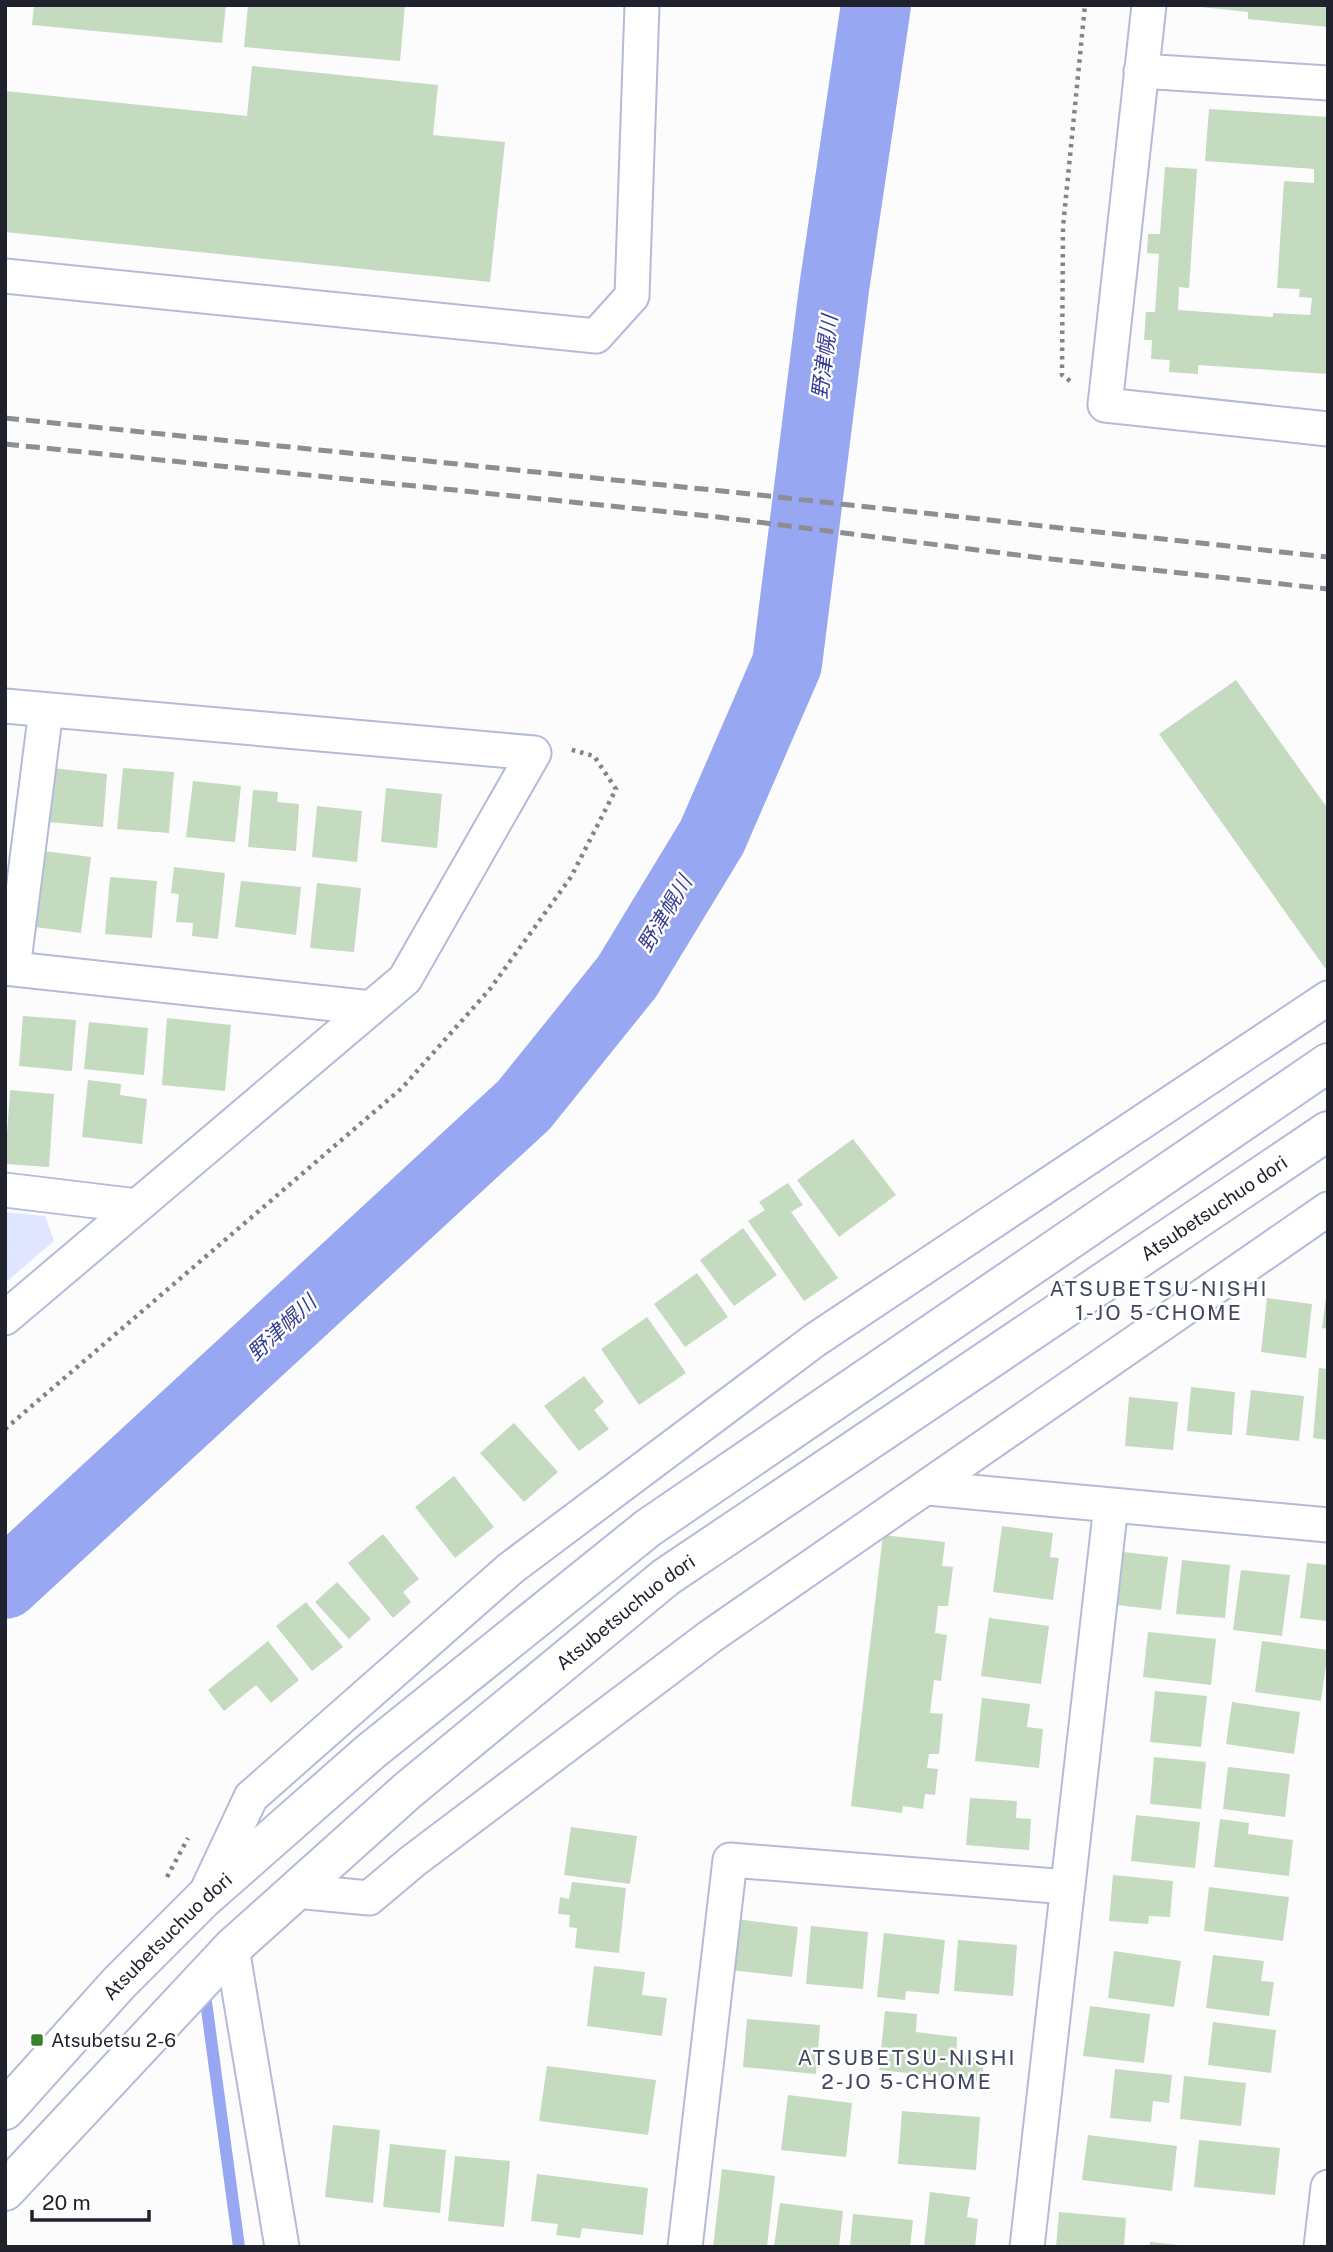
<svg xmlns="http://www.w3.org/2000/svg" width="1333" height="2252" font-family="'Public Sans','Noto Sans JP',sans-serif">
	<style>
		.green { fill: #e0e6ff }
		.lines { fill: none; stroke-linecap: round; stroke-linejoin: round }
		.stream { stroke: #97a7f1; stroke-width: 12 }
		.river { stroke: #97a7f1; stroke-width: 70 }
		.building { fill: #c4dbc0 }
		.minor-casing { stroke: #b3bbd8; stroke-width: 37 }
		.tertiary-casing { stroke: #b3bbd8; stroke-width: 42 }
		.path { stroke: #83848a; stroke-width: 4.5; stroke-dasharray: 3.5 5; stroke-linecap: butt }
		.minor { stroke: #fff; stroke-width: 33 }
		.tertiary { stroke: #fff; stroke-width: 38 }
		.rail { stroke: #8d8e94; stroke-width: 5; stroke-dasharray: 14 7; stroke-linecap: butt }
		.poi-dot { fill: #368129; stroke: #fff; stroke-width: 2.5 }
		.labels { text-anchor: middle; stroke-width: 5; stroke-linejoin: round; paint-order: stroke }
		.street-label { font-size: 19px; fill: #1f222d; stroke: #fff }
		.poi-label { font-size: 19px; fill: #1f222d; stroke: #fff; text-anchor: start }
		.water-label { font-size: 21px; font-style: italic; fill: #353d92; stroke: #fff }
		.neighbourhood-label { font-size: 21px; letter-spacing: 2px; fill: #414760; stroke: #fff }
	</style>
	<rect width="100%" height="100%" fill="#fcfcfc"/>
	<path class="green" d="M 5,1212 L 45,1216 L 54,1241 L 5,1283 Z"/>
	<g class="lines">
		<path class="stream" d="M 204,1987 L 239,2247"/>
		<path class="river" d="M 5,1584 L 524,1105 L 627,977 L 712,837 L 787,664 L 834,289 L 876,5"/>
	</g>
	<path class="building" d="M 34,5 L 226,5 L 222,43 L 32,25 Z
		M 248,5 L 405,5 L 400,61 L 244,47 Z
		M 1201,5 L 1328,5 L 1328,27 L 1248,19 L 1248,12 L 1201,7 Z
		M 252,66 L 438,85 L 433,135 L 505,142 L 490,282 L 5,232 L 5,91 L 247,116 Z
		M 1209,109 L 1328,117 L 1328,374 L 1198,365 L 1198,374 L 1169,372 L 1170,360 L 1151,359 L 1152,340 L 1144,340 L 1146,312 L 1155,312 L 1159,254 L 1147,253 L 1148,234 L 1160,234 L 1165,167 L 1197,169 L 1189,288 L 1179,287 L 1178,310 L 1273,317 L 1273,313 L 1310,315 L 1312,298 L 1299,297 L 1300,289 L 1277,288 L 1284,181 L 1314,183 L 1314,169 L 1205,161 Z
		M 1236,680 L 1328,809 L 1328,966 L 1325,968 L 1159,734 Z
		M 52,768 L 107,774 L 103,827 L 48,822 Z
		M 123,768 L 174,772 L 169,833 L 117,829 Z
		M 193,781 L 241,786 L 235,842 L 186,837 Z
		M 386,788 L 442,794 L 437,848 L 381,842 Z
		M 253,790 L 278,792 L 277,802 L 299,804 L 296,851 L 248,847 Z
		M 317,806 L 362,811 L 357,862 L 312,857 Z
		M 44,851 L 91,857 L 81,933 L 35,927 Z
		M 174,867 L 225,873 L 218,939 L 192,936 L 193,923 L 176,922 L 179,894 L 171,893 Z
		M 110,877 L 157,881 L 152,938 L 105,934 Z
		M 241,881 L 301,887 L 296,935 L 235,927 Z
		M 317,883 L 361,888 L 354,952 L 310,948 Z
		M 23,1016 L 76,1020 L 72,1071 L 19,1066 Z
		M 167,1018 L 231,1025 L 225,1091 L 162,1085 Z
		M 89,1022 L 148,1028 L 144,1075 L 84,1069 Z
		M 88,1080 L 121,1084 L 120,1095 L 147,1099 L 142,1144 L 82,1137 Z
		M 10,1090 L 54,1094 L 49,1167 L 5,1164 Z
		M 853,1139 L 896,1195 L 839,1237 L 797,1180 Z
		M 788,1183 L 803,1205 L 791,1212 L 838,1278 L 804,1301 L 748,1221 L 765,1210 L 759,1202 Z
		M 743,1228 L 777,1275 L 734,1306 L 700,1260 Z
		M 697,1273 L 728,1317 L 685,1347 L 654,1304 Z
		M 1326,1297 L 1328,1298 L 1328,1329 L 1322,1328 Z
		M 1267,1298 L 1312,1304 L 1306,1358 L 1261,1352 Z
		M 647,1317 L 686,1373 L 639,1405 L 601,1349 Z
		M 1319,1368 L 1328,1369 L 1328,1440 L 1313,1438 Z
		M 584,1376 L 604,1402 L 594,1410 L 609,1429 L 579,1451 L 544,1406 Z
		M 1191,1387 L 1235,1392 L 1232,1435 L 1187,1431 Z
		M 1251,1390 L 1304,1396 L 1299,1441 L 1246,1435 Z
		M 1129,1397 L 1178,1402 L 1173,1450 L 1125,1446 Z
		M 514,1423 L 558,1472 L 524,1502 L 480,1453 Z
		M 454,1476 L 494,1527 L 455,1558 L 415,1507 Z
		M 1002,1526 L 1053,1533 L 1050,1557 L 1059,1558 L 1053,1600 L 993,1592 Z
		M 383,1534 L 419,1579 L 403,1592 L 411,1602 L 393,1618 L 348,1563 Z
		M 883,1535 L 945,1542 L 942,1566 L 953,1567 L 948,1606 L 938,1606 L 935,1633 L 947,1635 L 941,1681 L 934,1680 L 930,1713 L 943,1714 L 939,1754 L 929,1754 L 927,1768 L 938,1769 L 935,1795 L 925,1794 L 923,1809 L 903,1806 L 902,1813 L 851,1806 Z
		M 1123,1552 L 1168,1557 L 1161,1610 L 1117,1605 Z
		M 1182,1560 L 1230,1565 L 1225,1618 L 1176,1614 Z
		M 1307,1563 L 1328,1565 L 1328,1621 L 1300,1618 Z
		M 1241,1570 L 1290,1575 L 1282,1636 L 1233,1630 Z
		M 337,1582 L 371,1619 L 349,1639 L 315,1602 Z
		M 306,1602 L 343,1647 L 312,1671 L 276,1626 Z
		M 989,1618 L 1049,1626 L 1041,1684 L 981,1676 Z
		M 1148,1632 L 1216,1639 L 1211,1685 L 1143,1677 Z
		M 268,1641 L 299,1680 L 271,1703 L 256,1685 L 224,1711 L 208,1690 Z
		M 1262,1641 L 1328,1650 L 1321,1701 L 1255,1692 Z
		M 1155,1691 L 1207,1696 L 1201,1747 L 1150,1742 Z
		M 982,1698 L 1030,1704 L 1027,1727 L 1043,1729 L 1039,1768 L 975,1761 Z
		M 1232,1702 L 1300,1712 L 1294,1754 L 1226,1744 Z
		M 1154,1757 L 1206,1762 L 1201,1809 L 1150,1804 Z
		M 1228,1767 L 1290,1774 L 1285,1817 L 1223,1809 Z
		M 970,1798 L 1017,1801 L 1016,1818 L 1031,1819 L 1029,1850 L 966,1845 Z
		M 1136,1815 L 1200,1822 L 1195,1868 L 1131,1861 Z
		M 1220,1819 L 1249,1823 L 1248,1834 L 1293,1840 L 1289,1876 L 1214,1867 Z
		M 571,1827 L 637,1836 L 630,1884 L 564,1875 Z
		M 1113,1875 L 1173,1881 L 1170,1917 L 1149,1916 L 1148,1924 L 1109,1921 Z
		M 572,1882 L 626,1888 L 619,1953 L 575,1948 L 577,1928 L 569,1927 L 570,1915 L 558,1914 L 560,1897 L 569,1899 Z
		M 1209,1887 L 1289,1897 L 1283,1941 L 1204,1931 Z
		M 736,1919 L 798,1927 L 792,1977 L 730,1970 Z
		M 811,1926 L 868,1932 L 863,1989 L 806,1984 Z
		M 884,1933 L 945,1940 L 939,1994 L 906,1991 L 905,2000 L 877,1997 Z
		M 958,1940 L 1017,1945 L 1013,1996 L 954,1991 Z
		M 1114,1951 L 1181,1961 L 1174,2007 L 1108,1998 Z
		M 1213,1955 L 1264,1961 L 1261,1981 L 1274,1982 L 1269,2016 L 1206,2008 Z
		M 594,1966 L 645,1972 L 642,1995 L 667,1998 L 662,2036 L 587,2026 Z
		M 1090,2006 L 1150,2014 L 1144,2063 L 1083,2056 Z
		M 885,2011 L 917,2014 L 916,2032 L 957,2037 L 956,2056 L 984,2058 L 982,2081 L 879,2070 Z
		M 747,2019 L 820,2025 L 816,2074 L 743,2067 Z
		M 1213,2022 L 1276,2030 L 1271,2073 L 1208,2065 Z
		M 547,2066 L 656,2080 L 648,2135 L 539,2121 Z
		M 1115,2069 L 1172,2075 L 1169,2103 L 1153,2101 L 1151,2122 L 1110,2118 Z
		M 1184,2076 L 1246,2083 L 1241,2126 L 1180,2119 Z
		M 788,2095 L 852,2103 L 846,2157 L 781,2150 Z
		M 902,2111 L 980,2117 L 976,2170 L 898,2164 Z
		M 333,2125 L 380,2130 L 373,2203 L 325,2197 Z
		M 1088,2135 L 1177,2146 L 1172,2191 L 1082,2180 Z
		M 1199,2140 L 1280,2148 L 1275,2195 L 1194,2187 Z
		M 390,2144 L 446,2150 L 440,2213 L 383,2207 Z
		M 455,2156 L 510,2161 L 504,2227 L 448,2221 Z
		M 722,2169 L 775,2176 L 767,2247 L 713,2247 Z
		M 537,2174 L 648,2188 L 643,2235 L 582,2228 L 580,2238 L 556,2235 L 558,2224 L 531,2221 Z
		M 930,2192 L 970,2197 L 967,2217 L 978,2219 L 975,2247 L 924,2247 Z
		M 780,2203 L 843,2211 L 839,2247 L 774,2247 Z
		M 1059,2212 L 1126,2218 L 1124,2247 L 1056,2247 Z
		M 853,2214 L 913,2220 L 910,2247 L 850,2247 Z
		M 1150,2242 L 1179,2245 L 1178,2247 L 1150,2247 Z"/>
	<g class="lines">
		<g class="minor-casing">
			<path id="minor" d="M 1149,5 L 1105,405 L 1328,429
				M 1141,71 L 1328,83
				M 5,276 L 596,336 L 632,296 L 642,5
				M 5,706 L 534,753 L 405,979 L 5,1318
				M 5,968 L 371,1008
				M 13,969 L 46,710
				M 5,1190 L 137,1206
				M 928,1488 L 1328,1525
				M 296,1891 L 369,1898 L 413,1861 L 711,1636 L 1328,1209
				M 204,1897 L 251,1797 L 511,1568 L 815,1340 L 1328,998
				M 232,1948 L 282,2247
				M 685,2247 L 730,1860 L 1068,1887
				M 1027,2247 L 1111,1505
				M 1321,2247 L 1328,2187"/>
		</g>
		<g class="tertiary-casing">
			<g id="tertiary">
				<path id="s1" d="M 5,2110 L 118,1984 L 203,1899 L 370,1752 L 648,1528 L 1328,1063"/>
				<path id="s2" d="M 5,2191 L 232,1948 L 407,1791 L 666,1577 L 1328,1131"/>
			</g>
		</g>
		<path class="path" d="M 1070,381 L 1062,375 L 1063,227 L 1085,5
			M 5,1429 L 402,1088 L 490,989 L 571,877 L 616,789 L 594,756 L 569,749
			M 167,1877 L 188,1838"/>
		<use href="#minor" class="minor"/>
		<use href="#tertiary" class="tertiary"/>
		<path class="rail" d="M 5,418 L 722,491 L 1328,557
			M 5,444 L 718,517 L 1033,557 L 1328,589"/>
	</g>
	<rect class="poi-dot" x="30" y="2033" width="14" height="14" rx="3.5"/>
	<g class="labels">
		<g class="street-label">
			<text dy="7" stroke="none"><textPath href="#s2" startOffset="1564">Atsubetsuchuo dori</textPath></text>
			<text dy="7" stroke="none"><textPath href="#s2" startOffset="850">Atsubetsuchuo dori</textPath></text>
			<text dy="7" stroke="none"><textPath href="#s1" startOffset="238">Atsubetsuchuo dori</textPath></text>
		</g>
		<g class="poi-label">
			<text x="51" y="2047">Atsubetsu 2-6</text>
		</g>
		<g class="water-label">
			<text transform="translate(825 357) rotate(-83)" y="7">野津幌川</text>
			<text transform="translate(665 914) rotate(-59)" y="7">野津幌川</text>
			<text transform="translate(282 1328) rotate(-43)" y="7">野津幌川</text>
		</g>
		<g class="neighbourhood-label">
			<text x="1159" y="1296">ATSUBETSU-NISHI<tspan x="1159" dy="24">1-JO 5-CHOME</tspan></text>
			<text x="907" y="2065">ATSUBETSU-NISHI<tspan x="907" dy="24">2-JO 5-CHOME</tspan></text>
		</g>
	</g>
	<rect width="1333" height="2252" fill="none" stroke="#1f222d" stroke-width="14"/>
	<path d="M32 2210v10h117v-10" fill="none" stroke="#1f222d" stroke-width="3.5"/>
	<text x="42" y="2210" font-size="21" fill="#1f222d" stroke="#ffffff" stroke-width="5" paint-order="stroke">20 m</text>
</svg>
